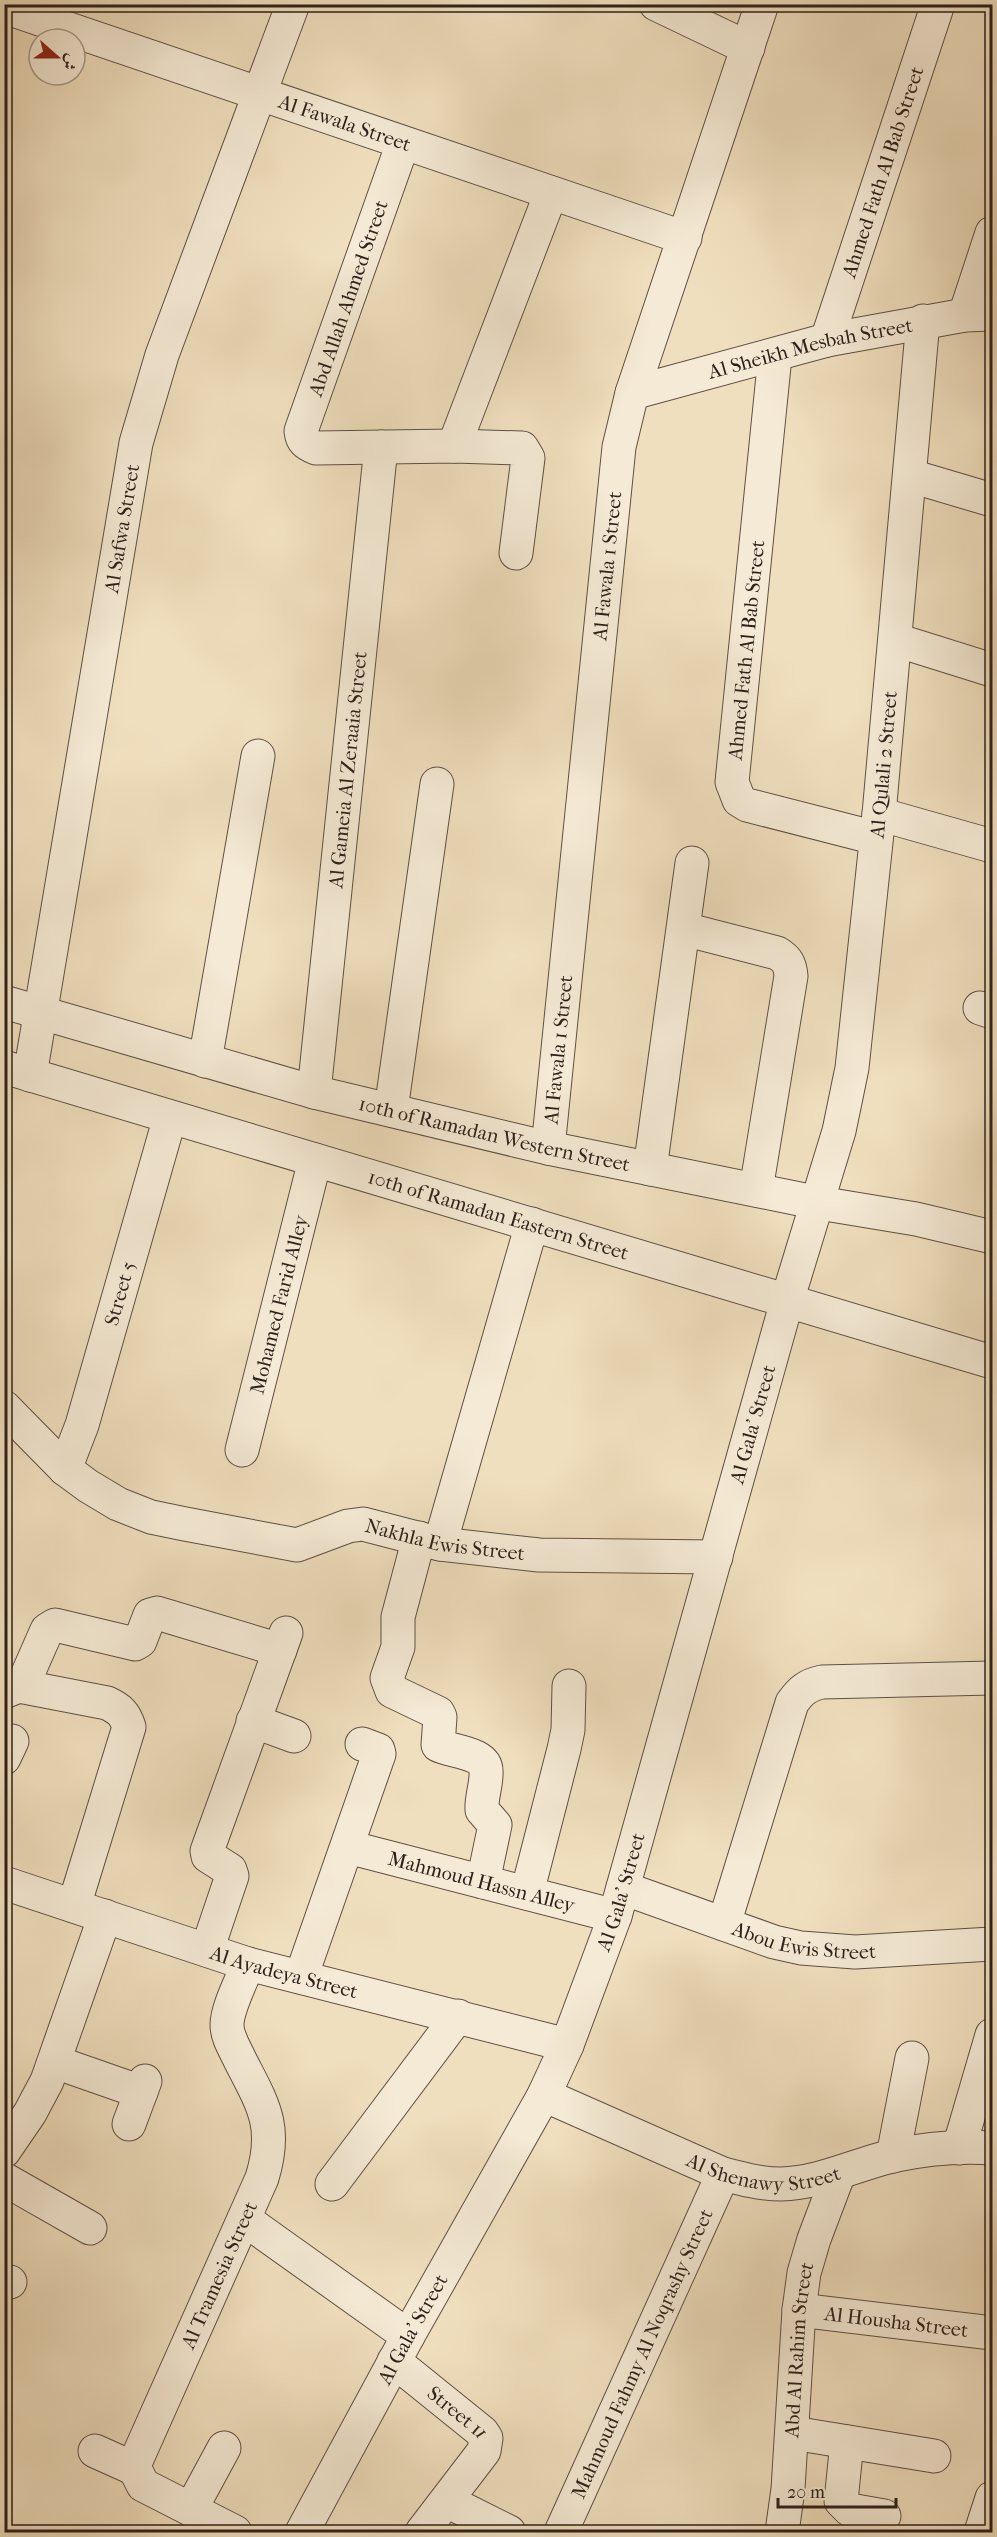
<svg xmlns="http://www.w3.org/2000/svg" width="997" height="2537" font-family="'IM FELL French Canon',Amiri,serif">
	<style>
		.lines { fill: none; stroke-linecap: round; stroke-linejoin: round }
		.minor-casing { stroke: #5e5044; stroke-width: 35 }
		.minor { stroke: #f5ead5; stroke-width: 33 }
		.labels { text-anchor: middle; stroke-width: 5; stroke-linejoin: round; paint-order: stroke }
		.street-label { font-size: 20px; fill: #2d211c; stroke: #f5ead5 }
	</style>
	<rect width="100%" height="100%" fill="#f0dfbe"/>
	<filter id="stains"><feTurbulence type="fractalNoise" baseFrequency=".00333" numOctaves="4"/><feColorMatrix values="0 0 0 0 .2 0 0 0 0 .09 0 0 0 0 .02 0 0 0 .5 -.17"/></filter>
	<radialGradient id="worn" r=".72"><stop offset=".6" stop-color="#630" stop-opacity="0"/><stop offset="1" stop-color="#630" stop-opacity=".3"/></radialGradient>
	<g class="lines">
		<g class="minor-casing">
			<g id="minor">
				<path d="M 656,4 L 748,48"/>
				<path id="s1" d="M 4,7 L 685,238"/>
				<path d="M 403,143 L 301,431 C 302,441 306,444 316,448 L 454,446 L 522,448 L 528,458 L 516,553"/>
				<path d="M 965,315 L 992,233"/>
				<path id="s2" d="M 827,340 L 938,4"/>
				<path d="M 775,356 L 732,782 L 739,800 L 747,805 L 876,838"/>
				<path id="s3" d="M 632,393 L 827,340 L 965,315 L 992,314"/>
				<path d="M 454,446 L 551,193"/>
				<path d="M 911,476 L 992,500"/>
				<path d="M 896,640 L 992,670"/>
				<path d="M 879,814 L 992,846"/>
				<path d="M 684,929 L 777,953 C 787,959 790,964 791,976 L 756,1190"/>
				<path id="s4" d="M 4,1002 L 314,1092 L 548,1148 L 819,1203 L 916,1219 L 992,1237"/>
				<path d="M 980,1008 L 992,1012"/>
				<path d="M 205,1061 L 258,756"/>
				<path id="s5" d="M 4,1067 L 992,1362"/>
				<path id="s6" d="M 30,1075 L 136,443 L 162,355 L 293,4"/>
				<path id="s7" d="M 314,1092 L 381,447"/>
				<path d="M 391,1110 L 437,784"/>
				<path id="s8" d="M 548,1148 L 619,447 L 632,393 L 762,4"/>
				<path d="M 650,1169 L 692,863"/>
				<path id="s9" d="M 4,1407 L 65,1469 L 88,1486 L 118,1504 L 151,1517 L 185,1524 L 297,1545 L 348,1526 L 363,1524 L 440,1544 L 539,1555 L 716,1557"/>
				<path id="s10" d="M 242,1450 L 315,1160"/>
				<path id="s11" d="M 65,1469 L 82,1425 L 170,1117"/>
				<path d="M 419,1538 L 398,1617 L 398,1647 L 387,1678 L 392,1691 L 438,1713 L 440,1717 L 438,1745 C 451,1752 486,1752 486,1771 C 487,1784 481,1797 482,1810 L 495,1825 L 483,1882"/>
				<path d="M 440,1544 L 532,1224"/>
				<path d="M 19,1686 L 107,1703 C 120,1709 125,1714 129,1727 L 74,1906"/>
				<path d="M 4,1692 L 19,1686 L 25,1680 L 47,1630 L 55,1625 L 135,1644 L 140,1641 L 150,1615 L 157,1613 L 280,1650"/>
				<path d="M 253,1721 L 294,1736"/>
				<path d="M 4,1758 L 12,1741"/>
				<path id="s12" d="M 348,1847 L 615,1916"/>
				<path id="s13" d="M 4,1883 L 248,1964 L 567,2045"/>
				<path id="s14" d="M 623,1888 L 774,1942 L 801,1948 L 855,1952 L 992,1944"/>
				<path d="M 527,1893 L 564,1749 L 568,1730 L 569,1686"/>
				<path d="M 724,1924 L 792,1703 C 801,1690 808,1685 822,1682 L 992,1678"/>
				<path d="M 207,1950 L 232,1876 L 230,1870 L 208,1856 L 207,1851 L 286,1633"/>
				<path d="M 301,1977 L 379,1754 L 378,1750 L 362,1744"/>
				<path d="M 55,2062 L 141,2092"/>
				<path id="s15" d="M 544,2095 L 723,2174 C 742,2179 761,2184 781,2184 C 820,2183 855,2165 892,2156 C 924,2149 960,2146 992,2148"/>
				<path d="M 129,2124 L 145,2081"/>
				<path d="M 959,2148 L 992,2035"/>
				<path d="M 4,2151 L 30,2113 L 47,2081 L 105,1916"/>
				<path d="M 893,2156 L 912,2058"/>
				<path d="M 4,2179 L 90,2228"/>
				<path d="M 332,2184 L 458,2016"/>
				<path d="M 244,2219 L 408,2336"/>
				<path d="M 4,2281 L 10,2282"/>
				<path id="s16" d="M 799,2310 L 992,2333"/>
				<path id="s17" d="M 394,2361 L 482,2432 L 486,2438 L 484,2451 L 422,2532"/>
				<path d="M 793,2433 L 934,2456"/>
				<path d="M 847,2442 L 841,2501 L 850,2510 L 884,2516"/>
				<path d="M 95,2451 L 135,2469"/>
				<path d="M 447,2501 L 509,2532"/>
				<path d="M 191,2509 L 224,2448"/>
				<path id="s18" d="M 235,2532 L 143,2485 L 135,2469 L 136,2461 L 262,2178 C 278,2126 263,2105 240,2060 C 235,2049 227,2037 227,2025 C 227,2008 242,1980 248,1964"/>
				<path id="s19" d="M 302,2532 L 408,2336 L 544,2095 L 567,2045 L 615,1916 L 787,1301 L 839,1131 L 852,1068 L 879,814 L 923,321"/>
				<path id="s20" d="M 561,2532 L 723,2174"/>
				<path id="s21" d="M 782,2532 L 788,2489 L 799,2310 L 804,2273 L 814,2239 L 839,2173"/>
				<path d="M 981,2532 L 992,2498"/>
			</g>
		</g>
		<use href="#minor" class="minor"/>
	</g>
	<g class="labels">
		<g class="street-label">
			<text dy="7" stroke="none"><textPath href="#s1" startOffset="360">Al Fawala Street</textPath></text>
			<text dy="7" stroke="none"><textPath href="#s2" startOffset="177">Ahmed Fath Al Bab Street</textPath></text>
			<text transform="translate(348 298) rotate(-71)" y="7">Abd Allah Ahmed Street</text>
			<text dy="7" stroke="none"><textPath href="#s3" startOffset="184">Al Sheikh Mesbah Street</textPath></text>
			<text dy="7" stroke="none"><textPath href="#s6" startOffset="554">Al Safwa Street</textPath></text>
			<text dy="7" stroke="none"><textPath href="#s8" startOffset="585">Al Fawala 1 Street</textPath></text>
			<text transform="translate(746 650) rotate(-84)" y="7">Ahmed Fath Al Bab Street</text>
			<text dy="7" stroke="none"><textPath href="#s19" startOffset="1878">Al Qulali 2 Street</textPath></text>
			<text dy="7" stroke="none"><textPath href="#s7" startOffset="324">Al Gameia Al Zeraaia Street</textPath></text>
			<text dy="7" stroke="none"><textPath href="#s8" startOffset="99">Al Fawala 1 Street</textPath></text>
			<text dy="7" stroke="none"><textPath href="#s4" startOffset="508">10th of Ramadan Western Street</textPath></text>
			<text dy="7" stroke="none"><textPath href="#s5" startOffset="516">10th of Ramadan Eastern Street</textPath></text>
			<text dy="7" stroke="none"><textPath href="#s11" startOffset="184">Street 5</textPath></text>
			<text dy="7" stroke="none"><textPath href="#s10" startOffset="150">Mohamed Farid Alley</textPath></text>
			<text dy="7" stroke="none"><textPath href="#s19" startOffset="1203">Al Gala' Street</textPath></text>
			<text dy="7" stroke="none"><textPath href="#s9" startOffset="488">Nakhla Ewis Street</textPath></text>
			<text dy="7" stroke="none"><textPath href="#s12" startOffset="138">Mahmoud Hassn Alley</textPath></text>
			<text dy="7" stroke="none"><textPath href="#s19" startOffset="717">Al Gala' Street</textPath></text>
			<text dy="7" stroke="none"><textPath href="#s14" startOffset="190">Abou Ewis Street</textPath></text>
			<text dy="7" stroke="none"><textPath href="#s13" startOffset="294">Al Ayadeya Street</textPath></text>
			<text dy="7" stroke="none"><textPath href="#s15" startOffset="236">Al Shenawy Street</textPath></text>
			<text dy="7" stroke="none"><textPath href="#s18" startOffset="333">Al Tramesia Street</textPath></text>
			<text dy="7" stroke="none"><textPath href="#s16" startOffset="98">Al Housha Street</textPath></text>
			<text dy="7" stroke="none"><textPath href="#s19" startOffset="231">Al Gala' Street</textPath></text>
			<text dy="7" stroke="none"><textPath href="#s21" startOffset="183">Abd Al Rahim Street</textPath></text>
			<text dy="7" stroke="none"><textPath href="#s20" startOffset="196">Mahmoud Fahmy Al Noqrashy Street</textPath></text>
			<text dy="7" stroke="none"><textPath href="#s17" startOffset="82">Street 11</textPath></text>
		</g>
	</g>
	<rect width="997" height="2537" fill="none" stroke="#f0dfbe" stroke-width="24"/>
	<rect x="6" y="6" width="985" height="2525" fill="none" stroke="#2d211c" stroke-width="3"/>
	<rect x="12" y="12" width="973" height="2513" fill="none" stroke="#2d211c" stroke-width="1.5"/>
	<g transform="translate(57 57) rotate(111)"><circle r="28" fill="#f5ead5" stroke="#a59a8b" stroke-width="1.5"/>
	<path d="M0-4.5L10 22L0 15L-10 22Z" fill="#8f2418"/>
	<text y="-9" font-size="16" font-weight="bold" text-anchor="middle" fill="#2d211c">ش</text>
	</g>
	<path d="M778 2498v9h118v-9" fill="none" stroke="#2d211c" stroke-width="3"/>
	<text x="787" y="2498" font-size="18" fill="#2d211c" stroke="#f5ead5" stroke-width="4.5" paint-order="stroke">20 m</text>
	<rect width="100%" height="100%" filter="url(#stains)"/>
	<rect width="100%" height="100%" fill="url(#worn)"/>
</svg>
